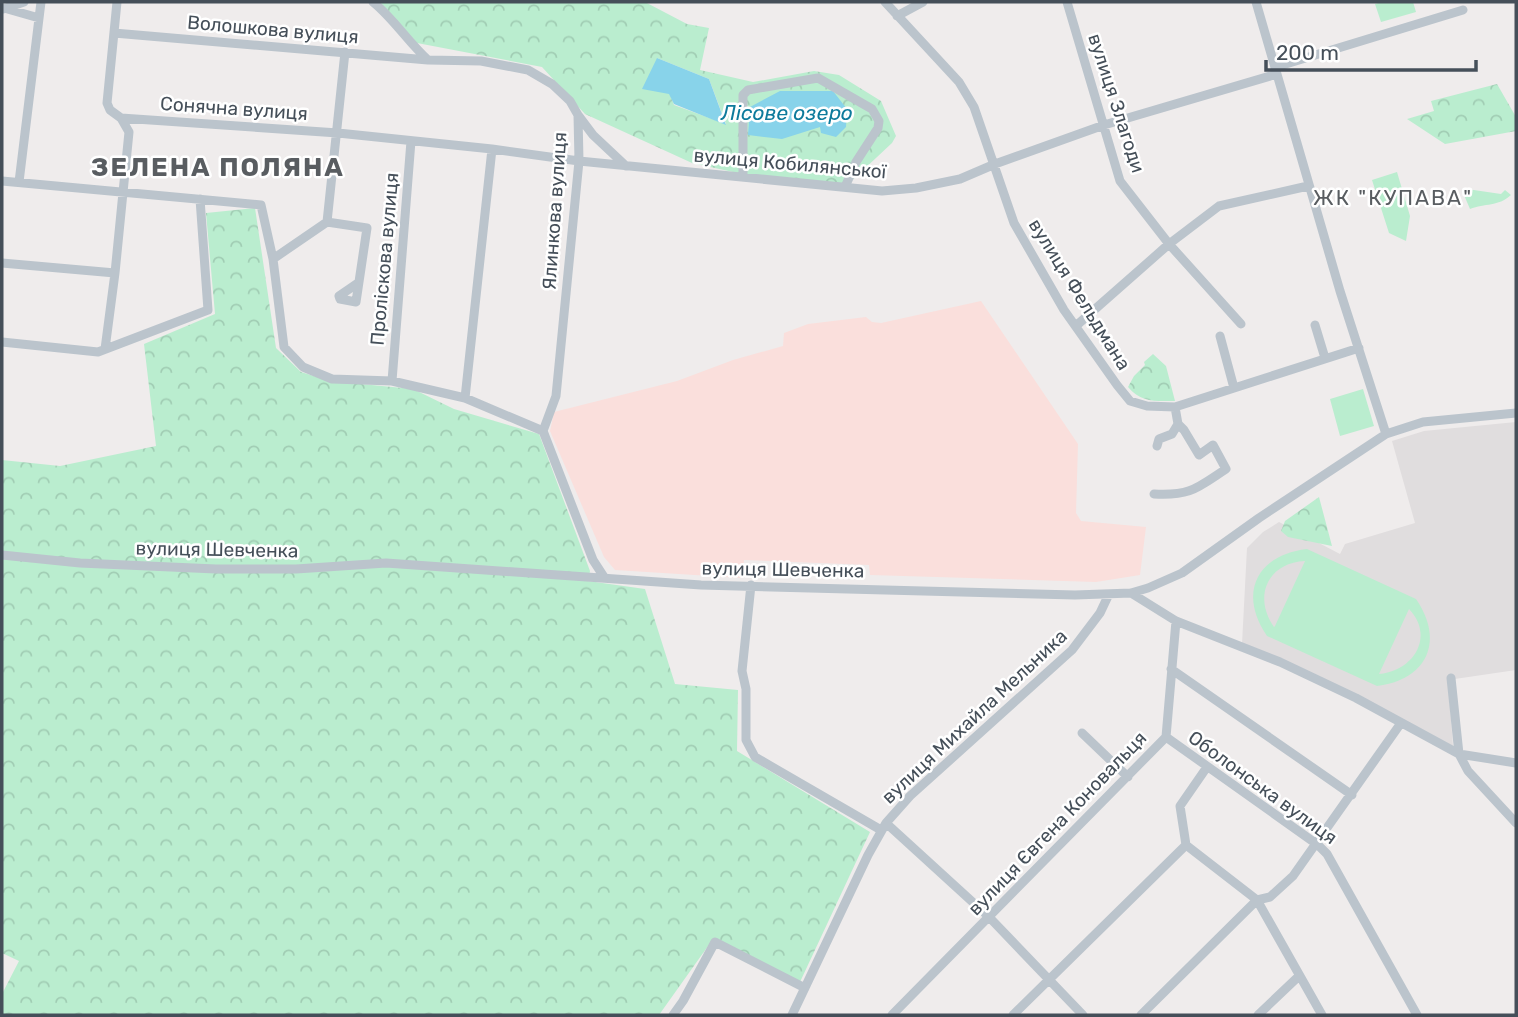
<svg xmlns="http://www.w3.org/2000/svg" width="1518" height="1017" font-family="Rubik,sans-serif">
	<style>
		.education { fill: #e0ddde }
		.medical { fill: #fadfdc }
		.green { fill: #baedcf; fill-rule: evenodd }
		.forest { fill: url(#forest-crowns); fill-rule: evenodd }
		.water { fill: #88d3ea }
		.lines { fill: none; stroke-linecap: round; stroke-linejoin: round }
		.minor { stroke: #bbc4cc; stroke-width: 9 }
		.labels { text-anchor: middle; stroke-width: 5; stroke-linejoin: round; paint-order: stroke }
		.street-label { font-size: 19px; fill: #454f59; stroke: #fff }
		.water-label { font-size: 21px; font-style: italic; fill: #0e7b9c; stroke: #fff }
		.neighbourhood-label { font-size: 21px; letter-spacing: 2px; fill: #595d61; stroke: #fff }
		.district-label { font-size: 26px; font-weight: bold; letter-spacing: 2px; fill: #595d61; stroke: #fff }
	</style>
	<defs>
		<pattern id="forest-crowns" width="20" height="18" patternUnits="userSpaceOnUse" patternTransform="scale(1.75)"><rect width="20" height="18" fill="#baedcf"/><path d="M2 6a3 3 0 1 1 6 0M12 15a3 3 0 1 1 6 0" fill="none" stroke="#a1cdb4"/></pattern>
	</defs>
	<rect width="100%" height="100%" fill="#efecec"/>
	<path class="education" d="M 1516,422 L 1516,670 L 1448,680 L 1453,746 L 1242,644 L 1247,548 L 1263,532 L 1279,522 L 1340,554 L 1345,544 L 1415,523 L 1392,441 L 1424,431 Z"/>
	<path class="medical" d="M 981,301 L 1078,444 L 1076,513 L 1081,521 L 1146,527 L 1140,575 L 1096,582 L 870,575 L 869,565 L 744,560 L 742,578 L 615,570 L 604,557 L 550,431 L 554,412 L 677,381 L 733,360 L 783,346 L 784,333 L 808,324 L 866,317 L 872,322 L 881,323 Z"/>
	<path class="green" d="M 1382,2 L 1413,2 L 1416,12 L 1381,22 L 1375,4 Z
		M 1397,172 L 1410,216 L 1406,241 L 1389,233 L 1372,180 Z
		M 1467,189 L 1501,194 L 1505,190 L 1511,195 C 1498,207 1485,203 1470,209 L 1464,195 Z
		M 1363,389 L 1374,426 L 1340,436 L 1330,399 Z
		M 1307,549 L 1416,599 C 1445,641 1427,680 1377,686 L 1267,636 C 1238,594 1256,555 1307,549 ZM 1305,561 L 1275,626 L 1274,627 C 1253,597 1267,563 1305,561 ZM 1409,609 C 1435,636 1414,671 1379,674 Z"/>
	<path class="forest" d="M 380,2 L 645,2 L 687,24 L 709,28 L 700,70 L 753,82 L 814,71 L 839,75 L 881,101 L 896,136 L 892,143 L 845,187 L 779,182 L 692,163 L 585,114 L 542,67 L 417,43 ZM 657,58 L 709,79 L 726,124 L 674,105 Z
		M 1497,84 L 1516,117 L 1516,131 L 1445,144 L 1407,119 L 1434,111 L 1431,101 Z
		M 255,208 L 276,348 L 301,372 L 330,381 L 413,389 L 454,409 L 539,434 L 590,571 L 588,581 L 645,589 L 675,684 L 738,690 L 737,751 L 870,832 L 800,982 L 713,939 L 659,1015 L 2,1015 L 2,994 L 19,961 L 2,953 L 2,460 L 60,466 L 156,446 L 144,344 L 215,314 L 206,213 Z
		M 1153,354 L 1166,366 L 1175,401 C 1156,401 1141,403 1128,387 L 1134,376 L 1145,365 L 1144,362 Z
		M 1319,497 L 1332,546 L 1288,537 L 1281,531 L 1285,521 Z"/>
	<path class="water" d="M 657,58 L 709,79 L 726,125 L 674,104 L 669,94 L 642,89 Z
		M 780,91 L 833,91 L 847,109 L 846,127 L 836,137 L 821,133 L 820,127 L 782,139 L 748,135 L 750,107 Z"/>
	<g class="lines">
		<path class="minor" d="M 373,2 C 394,19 408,42 428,60 L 481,61 L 528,70 L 552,84 L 570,101 L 578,115 L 579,161 L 556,396 L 543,431
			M 885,2 L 959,82 L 974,107 L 1014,223 L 1064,310 L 1117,385 L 1130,401 L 1147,406 L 1175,407 L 1359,348
			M 1067,2 L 1120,181 L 1169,244 L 1241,324
			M 1256,2 L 1340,291 L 1386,434
			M 4,8 L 39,18
			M 3,9 L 24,2
			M 897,16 L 923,2
			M 114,33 L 428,60
			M 1276,67 L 1463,10
			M 578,115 L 593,135 L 626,166
			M 121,118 L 338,133 L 492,149 L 579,161 L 882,191 L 916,188 L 960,179 L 995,164 L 1104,125 L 1277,74
			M 743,177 L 743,95 L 748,90 L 818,78 L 872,109 L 879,121 L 878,128 L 856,162 L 845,187
			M 2,181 L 261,205 L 273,259 L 284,347 L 303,367 L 332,379 L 392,381 L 465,398 L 543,431
			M 19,182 L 41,2
			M 327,222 L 367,228 L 356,302 L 340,299 L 339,296 L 358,283
			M 273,259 L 327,222 L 345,52
			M 2,263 L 115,273
			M 1077,325 L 1169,244 L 1219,206 L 1308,186
			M 1315,325 L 1325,358
			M 1220,336 L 1234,388
			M 2,342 L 98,352 L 208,310 L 200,199
			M 105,349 L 115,273 L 129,132 L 121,118 L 110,110 L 107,103 L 117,2
			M 392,381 L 411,141
			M 465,398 L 492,149
			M 543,431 L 593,560 L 604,577
			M 1157,446 L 1159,439 L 1172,434 L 1178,424 L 1175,407
			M 1154,494 C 1191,496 1197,488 1226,469 L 1213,445 L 1199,455 L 1184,430 L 1178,424
			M 2,555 L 80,563 L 216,569 L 296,569 L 386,563 L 701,585 L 1075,595 L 1131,593 L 1148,588 L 1182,573 L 1259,518 L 1386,434 L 1423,422 L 1516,413
			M 751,585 L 742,671 L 746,689 L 746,740 L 755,757 L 881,830
			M 1131,593 L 1176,621 L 1280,662 L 1356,698 L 1459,754 L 1468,771 L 1516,823
			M 1171,669 L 1352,795
			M 1451,678 L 1459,754 L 1516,763
			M 1082,733 L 1128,777
			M 1166,737 L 1318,845 L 1327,854 L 1417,1015
			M 1207,767 L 1180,806 L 1186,845 L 1257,900 L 1322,1015
			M 886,823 L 989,917 L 1083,1015
			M 673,1015 L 683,1001 L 715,942 L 805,988
			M 792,1015 L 868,855 L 886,823 L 910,796 L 1072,650 L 1100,613 L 1109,594
			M 892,1015 L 1166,737 L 1176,621
			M 1013,1015 L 1186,845
			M 1141,1015 L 1257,900 L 1270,897 L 1293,876 L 1401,723
			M 1258,1015 L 1299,976"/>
	</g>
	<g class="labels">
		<g class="street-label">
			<text transform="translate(273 29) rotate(5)" y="7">Волошкова вулиця</text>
			<text transform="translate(1117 103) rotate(72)" y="7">вулиця Злагоди</text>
			<text transform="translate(234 108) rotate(4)" y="7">Сонячна вулиця</text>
			<text transform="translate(790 163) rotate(5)" y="7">вулиця Кобилянської</text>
			<text transform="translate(554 211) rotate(-86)" y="7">Ялинкова вулиця</text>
			<text transform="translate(384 259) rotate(-85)" y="7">Проліскова вулиця</text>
			<text transform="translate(1080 294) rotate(58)" y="7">вулиця Фельдмана</text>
			<text transform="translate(217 549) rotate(1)" y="7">вулиця Шевченка</text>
			<text transform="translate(783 569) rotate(1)" y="7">вулиця Шевченка</text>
			<text transform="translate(974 716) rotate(-43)" y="7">вулиця Михайла Мельника</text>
			<text transform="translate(1263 787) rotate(36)" y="7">Оболонська вулиця</text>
			<text transform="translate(1057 823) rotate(-46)" y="7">вулиця Євгена Коновальця</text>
		</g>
		<g class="water-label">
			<text x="787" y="120">Лісове озеро</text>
		</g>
		<g class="neighbourhood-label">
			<text x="1393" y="205">ЖК "КУПАВА"</text>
		</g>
		<g class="district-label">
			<text x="218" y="176">ЗЕЛЕНА ПОЛЯНА</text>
		</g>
	</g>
	<rect width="1518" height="1017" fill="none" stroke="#454f59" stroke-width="7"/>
	<path d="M1266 60v10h210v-10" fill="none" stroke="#454f59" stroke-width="3.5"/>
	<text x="1276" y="60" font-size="21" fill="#454f59" stroke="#ffffff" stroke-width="5" paint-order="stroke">200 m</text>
</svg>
